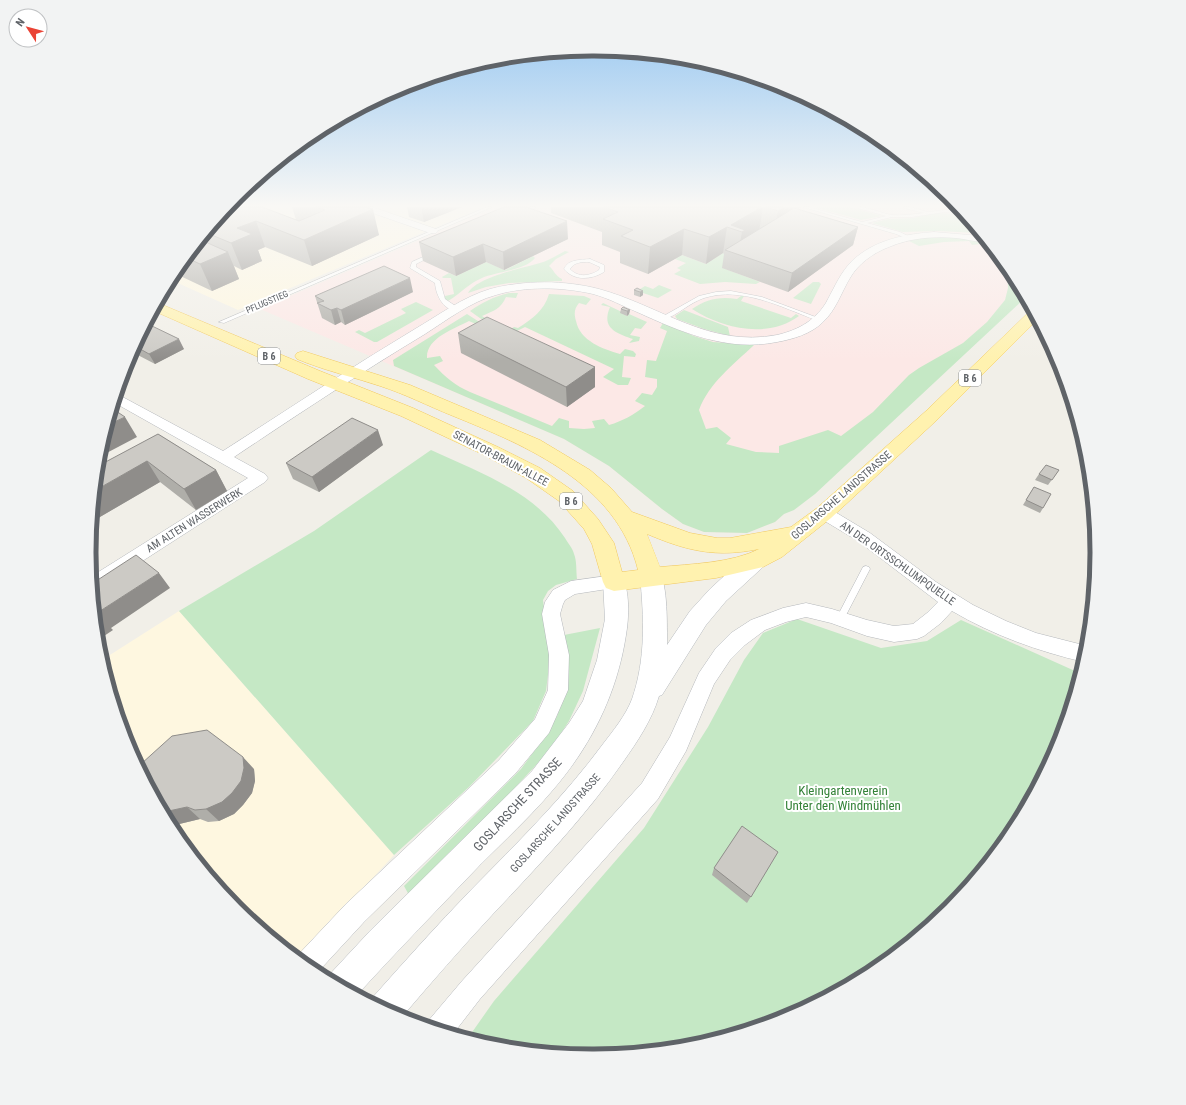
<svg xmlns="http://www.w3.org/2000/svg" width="1186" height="1105" font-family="'Roboto Condensed',sans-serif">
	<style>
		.commercial { fill: #fef7e0 }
		.medical { fill: #fce8e6 }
		.green { fill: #c5e8c5 }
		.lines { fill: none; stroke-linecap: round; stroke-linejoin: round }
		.service-casing { stroke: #b5b8bc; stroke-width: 1 }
		.minor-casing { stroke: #b5b8bc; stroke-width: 1 }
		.secondary-casing { stroke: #b6babf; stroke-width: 1 }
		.primary-casing { stroke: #f2c960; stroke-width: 1 }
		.service { fill: #fff; fill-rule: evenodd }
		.minor { fill: #fff; fill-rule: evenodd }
		.secondary { fill: #fff; fill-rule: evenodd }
		.primary { fill: #fff2af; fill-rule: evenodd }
		.wall { fill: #afaea9 }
		.shaded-wall { fill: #8f8d8a }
		.building { fill: #cccac5; stroke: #8f8d8a }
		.labels { text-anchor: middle; stroke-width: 4; stroke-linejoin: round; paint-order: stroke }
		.far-street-label { font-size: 9px; fill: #5f6368; stroke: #fff }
		.shield { fill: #fff; stroke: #8f9295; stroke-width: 1 }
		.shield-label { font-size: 10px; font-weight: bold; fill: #5f6368 }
		.street-label { font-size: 11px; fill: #5f6368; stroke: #fff }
		.near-park-label { font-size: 13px; fill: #348238; stroke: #fff }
		.near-street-label { font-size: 13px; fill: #5f6368; stroke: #fff }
		.rim { fill: none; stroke: #5f6368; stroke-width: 5 }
	</style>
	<rect width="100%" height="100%" fill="#f1efe8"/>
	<path class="commercial" d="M 229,207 L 484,207 L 238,310 L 171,280 L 174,273 Z
		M 179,611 L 394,855 L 298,959 L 237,908 L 174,832 L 128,745 L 102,660 Z"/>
	<path class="medical" d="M 496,207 L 957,207 L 1012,273 L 1025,297 L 775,522 L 747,533 L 704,532 L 683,524 L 662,509 L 609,466 L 564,439 L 260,309 Z"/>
	<path class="green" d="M 814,207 L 850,207 L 882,216 L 861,220 Z
		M 934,213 L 964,214 L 979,233 L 937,231 L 903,232 L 872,223 L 888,219 L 913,218 Z
		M 929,237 C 943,237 970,235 981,244 L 972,245 L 969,241 L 944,242 L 919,246 L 907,240 Z
		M 565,251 L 569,252 L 556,259 L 549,266 C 554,270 555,276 562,279 L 562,281 L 509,283 L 486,287 L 468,293 C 477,277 523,268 540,263 C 548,261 557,255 565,251 Z
		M 723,253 L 737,258 L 723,268 L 760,282 L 756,284 L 725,282 L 700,284 L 674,274 L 681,270 L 677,268 L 686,263 L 675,259 L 682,255 L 706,264 Z
		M 533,256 L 535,258 C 526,270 496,272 482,278 C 469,283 460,294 448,301 L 445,299 L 445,296 L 454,294 L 451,278 L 443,278 L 442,277 L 449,273 L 456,276 L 486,262 L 505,270 Z
		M 1007,267 L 1025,298 L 815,494 L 794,510 L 784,514 L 775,522 L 747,533 L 704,532 L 683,524 L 662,509 L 609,466 L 564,439 L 394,366 L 393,360 L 467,314 L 481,323 L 478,325 L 469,321 C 454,329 426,338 427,358 L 440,356 L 443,361 L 434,365 C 445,377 456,386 470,392 L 552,426 L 559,418 L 569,421 L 569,428 L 584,429 L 595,428 L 592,421 L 604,419 L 609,425 C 623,421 633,415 645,406 L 635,401 L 642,393 L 652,395 L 657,387 L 657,379 L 645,377 L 647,360 L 656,361 L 667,331 L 660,328 L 663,323 L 694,336 L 713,342 L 754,345 C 733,365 709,383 699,410 L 706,429 L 717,427 L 731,438 L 726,444 L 756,452 L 779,453 L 779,446 L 828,430 L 841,436 L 873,412 L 909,375 L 919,368 L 963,343 L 987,322 L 1005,300 L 1008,288 Z
		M 813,282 L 819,282 L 821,284 L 811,304 L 793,298 Z
		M 659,285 L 672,290 L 658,298 L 637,291 L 645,286 L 653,289 Z
		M 509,293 L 518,293 L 516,298 L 506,297 C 501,309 493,311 482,316 L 487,319 L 484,321 L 470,311 C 483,302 493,297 509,293 Z
		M 549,294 L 584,296 L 591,299 L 586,305 L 579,303 C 574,309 574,314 576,321 C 580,341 603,349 620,354 L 625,349 L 633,351 L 636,354 L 635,357 L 624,356 L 622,377 L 631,378 L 628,385 L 618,385 L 603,377 L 614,369 L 525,327 L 513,333 L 508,331 L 514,327 L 518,328 C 532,319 544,311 549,294 Z
		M 741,296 L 744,296 L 741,301 L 791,318 L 796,314 L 799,316 C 768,339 723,329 692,309 C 706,299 720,296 737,299 Z
		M 416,302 L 433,310 L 377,342 L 374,342 L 355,332 L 359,330 L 365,333 L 406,313 L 401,309 Z
		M 603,303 L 622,312 L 621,313 L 627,316 L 629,314 L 647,322 L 641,329 L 635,328 L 630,335 L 640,337 L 639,341 L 629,343 L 633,339 C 616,333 601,328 610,307 L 601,305 Z
		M 684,310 L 728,327 L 730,336 L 704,329 L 677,319 L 675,316 Z
		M 431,450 C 480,473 534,491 565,538 C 568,543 573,549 574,554 C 577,561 576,571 577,579 L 556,585 L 548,591 L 543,600 L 550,658 L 546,691 L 533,721 L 469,787 L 394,855 L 179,611 L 314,531 Z
		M 797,619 L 881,648 L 927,641 L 961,620 L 1075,671 L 1081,671 L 1058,745 L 1012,832 L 949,909 L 873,971 L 785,1018 L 691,1046 L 593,1056 L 495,1046 L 468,1038 L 494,1001 L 644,828 L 708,727 L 744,660 L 763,633 Z
		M 600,628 L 583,691 L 569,721 L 550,750 L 512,791 L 409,895 L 404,886 L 521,769 L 543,739 L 557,716 L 565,693 L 564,635 Z"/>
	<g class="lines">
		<g class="service-casing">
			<path id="service" d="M 487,207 L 492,207 L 224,323 L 219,322 Z
				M 531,207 L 536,207 L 524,215 L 520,214 Z
				M 803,207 L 809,207 L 862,222 L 886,216 L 857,208 L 857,207 C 869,207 880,213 892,215 C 902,216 914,214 924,213 L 904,208 L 904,207 L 910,207 L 928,212 L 945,210 L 961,211 L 963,213 L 945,212 L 912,217 L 892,217 L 867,223 L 900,232 L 910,237 L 910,239 L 908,239 L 896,234 Z
				M 430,254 L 434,255 L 416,264 L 416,267 L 440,281 L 445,299 L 460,309 L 460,311 C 444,312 436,296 435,283 L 410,268 L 412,262 Z
				M 590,259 L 604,265 L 604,272 C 591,280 574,281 564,269 C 568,259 581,260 590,259 ZM 589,262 L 600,267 L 599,270 C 590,276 578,278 570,269 C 574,262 582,262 589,262 Z
				M 731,291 L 762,297 L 821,319 L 816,320 C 781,307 742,286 704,298 C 689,303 678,315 663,320 L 660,318 L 699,296 L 716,292 Z
				M 866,566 L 869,567 L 870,569 L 843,621 L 840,623 L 837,621 L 836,619 L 837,617 L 863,567 Z"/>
		</g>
		<g class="minor-casing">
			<path id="minor" d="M 360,207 L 372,207 L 436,229 L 438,231 L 436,233 L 430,233 L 361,209 Z
				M 934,232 L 981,236 L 986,242 C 976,242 966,239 956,238 C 934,236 910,238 889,247 C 873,253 858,264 850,278 C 841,293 836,310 823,322 C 811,334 793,339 777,342 C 727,352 681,332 637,312 C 623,306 608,298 593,294 C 563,287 525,286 496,295 C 470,302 447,320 425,334 C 360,373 297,415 234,457 L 265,474 L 268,478 L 265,482 L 99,589 L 93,591 L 92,576 L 248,478 L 115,403 L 117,394 L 223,451 C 287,410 350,368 415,329 C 439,315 463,297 490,289 C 524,280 565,280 599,289 C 661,306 709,348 777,335 C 799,330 818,319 828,299 C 835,286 841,272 852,261 C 874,240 905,234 934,232 Z
				M 824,507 L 830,509 L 870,533 L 936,582 L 973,605 L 1006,621 L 1036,633 L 1087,646 L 1084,662 C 1037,651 993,635 952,611 L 941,623 L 924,636 L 917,639 L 894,642 L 867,636 L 831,623 L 806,617 L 786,622 L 765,630 L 745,645 L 730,660 L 714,684 L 686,751 L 658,799 L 480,999 L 453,1034 L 427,1026 L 429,1020 L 462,981 L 642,783 L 670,737 L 699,673 L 716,648 L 731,633 L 751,620 L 783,608 L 806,603 L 832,609 L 867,620 L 894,626 L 913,624 L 927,613 L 938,602 L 858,541 L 818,517 L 816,513 L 818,509 Z
				M 614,575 L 620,577 L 623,582 L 620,587 L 575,594 L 565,600 L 563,604 L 560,614 L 569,655 L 568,690 L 549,733 L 515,774 L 364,922 L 317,973 L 296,957 L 297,956 L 346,904 L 499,760 L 535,719 L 548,690 L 549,655 L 542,614 L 545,602 L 553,590 L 571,581 Z"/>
		</g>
		<g class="secondary-casing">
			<path id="secondary" d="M 755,553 L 763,555 L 766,561 L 763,567 L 726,601 L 706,625 L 662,695 L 659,696 C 652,720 637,742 623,762 C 585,817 539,865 493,914 C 461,948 431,983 401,1018 L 370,1002 L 373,997 C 405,961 437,925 471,890 C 517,843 564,797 603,744 C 613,731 626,715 632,699 C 646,659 644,617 640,576 L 643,570 L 651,567 L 659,570 C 668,586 667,626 667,645 L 690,611 L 710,589 L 747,555 Z
				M 614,573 L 622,576 C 630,591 629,618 626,635 C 617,694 591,746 552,791 C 530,817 504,841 480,865 C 439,908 397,951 357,995 L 328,979 L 330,974 L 370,931 L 532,771 L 569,723 L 583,701 L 597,660 L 605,619 L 603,582 L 606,576 Z"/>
		</g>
		<g class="primary-casing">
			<path id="primary" d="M 158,303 L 320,371 L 413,408 L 498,447 L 540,468 L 573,491 L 598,519 L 614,543 L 622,572 L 638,570 C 617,484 527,446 453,416 C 428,406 405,394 380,386 C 356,378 331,372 307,363 L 297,359 L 295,356 L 297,353 L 303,351 L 410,385 L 540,440 L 590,470 L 611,488 L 632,512 L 690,533 L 717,538 L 730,538 L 791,527 L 817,508 L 926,411 L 1029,312 L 1032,311 L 1037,320 L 938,419 L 831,518 L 782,557 L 763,567 L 716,578 L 614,591 L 606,588 L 603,582 L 592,544 L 584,529 L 559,501 L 526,478 L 484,455 L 401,416 L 308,379 L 154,311 ZM 647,534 C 687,551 716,558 759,549 C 732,563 691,564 660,567 Z"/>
		</g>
		<use href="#service" class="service"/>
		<use href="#minor" class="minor"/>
		<use href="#secondary" class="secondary"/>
		<use href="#primary" class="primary"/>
	</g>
	<path class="wall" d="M 292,207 L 365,207 L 379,235 L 312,266 L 265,247 L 258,250 L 262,261 L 242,270 L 234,266 L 239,279 L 212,291 L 174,273 L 227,209 L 296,220 Z
		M 407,207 L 462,207 L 424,222 L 409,217 Z
		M 551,207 L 801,207 L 798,209 L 858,227 L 853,245 L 788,292 L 722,268 L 724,254 L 723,253 L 706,264 L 682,255 L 648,274 L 620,263 L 620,252 L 602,245 L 602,232 L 551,213 Z
		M 568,239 L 504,270 L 486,262 L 456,276 L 423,261 L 419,242 Z
		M 634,290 L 643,291 L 643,295 L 640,297 L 634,295 Z
		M 413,292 L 345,325 L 341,322 L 335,325 L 322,318 L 315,296 Z
		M 621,309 L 630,310 L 629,314 L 627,316 L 620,313 Z
		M 145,328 L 184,349 L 155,364 L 132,352 Z
		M 458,333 L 595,367 L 595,387 L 567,407 L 461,353 Z
		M 158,434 L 216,470 L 227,491 L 196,510 L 160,482 L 93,521 Z
		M 383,445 L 319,492 L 293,479 L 286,463 Z
		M 1059,470 L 1048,485 L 1035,480 L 1039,474 Z
		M 1034,487 L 1043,508 L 1040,513 L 1023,505 Z
		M 140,768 L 254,769 L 255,781 L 252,793 L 243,805 L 234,814 L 219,821 L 208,822 L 200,819 L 171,826 Z
		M 778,852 L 747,903 L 712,875 L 714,868 Z"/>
	<path class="shaded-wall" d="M 421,207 L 462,207 L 424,222 Z
		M 762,207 L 763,207 L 759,232 L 738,254 L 742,232 L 731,225 Z
		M 775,207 L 801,207 L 787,215 L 773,236 L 778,211 Z
		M 373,209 L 379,235 L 312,266 L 304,240 Z
		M 256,221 L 265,247 L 258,250 L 262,261 L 242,270 L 231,243 L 237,228 Z
		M 567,221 L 568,239 L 504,270 L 503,252 Z
		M 727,227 L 723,253 L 706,264 L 709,237 Z
		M 858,227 L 853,245 L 788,292 L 792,273 Z
		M 684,229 L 682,255 L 648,274 L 650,247 Z
		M 204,236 L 213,257 L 195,248 Z
		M 483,244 L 486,262 L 456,276 L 453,257 Z
		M 228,252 L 239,279 L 212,291 L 200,264 Z
		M 410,278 L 413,292 L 345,325 L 341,310 Z
		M 643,291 L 643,295 L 640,297 L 640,292 Z
		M 337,308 L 341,322 L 335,325 L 331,310 Z
		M 630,310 L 629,314 L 627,316 L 627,311 Z
		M 179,339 L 184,349 L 155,364 L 149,354 Z
		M 595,367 L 595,387 L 567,407 L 566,387 Z
		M 125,417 L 137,437 L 99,457 L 99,454 L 108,425 Z
		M 378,430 L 383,445 L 319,492 L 312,477 Z
		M 147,461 L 160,482 L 93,521 L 96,490 Z
		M 216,470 L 227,491 L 196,510 L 184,489 Z
		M 159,573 L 170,588 L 111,628 L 113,630 L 98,640 L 96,617 L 97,613 Z
		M 243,757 L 254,769 L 255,781 L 252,793 L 243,805 L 234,814 L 219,821 L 206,809 Z
		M 187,807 L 200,819 L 171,826 L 164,812 Z"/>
	<path class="building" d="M 232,207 L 262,207 L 299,221 L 325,210 L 315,207 L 365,207 L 373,209 L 304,240 L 256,221 L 237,228 L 252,234 L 231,243 L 207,233 L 227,209 Z
		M 504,207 L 526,207 L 567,221 L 503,252 L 483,244 L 453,257 L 419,242 Z
		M 603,207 L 762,207 L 731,225 L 745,230 L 742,232 L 727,227 L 709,237 L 684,229 L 650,247 L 621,236 L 633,230 L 603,219 L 618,212 Z
		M 765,207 L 784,207 L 778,211 Z
		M 794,208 L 858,227 L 792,273 L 725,250 Z
		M 201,240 L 228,252 L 200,264 L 187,258 Z
		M 384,266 L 410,278 L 341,310 L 337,308 L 331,310 L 317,303 L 324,301 L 315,296 Z
		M 637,288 L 643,291 L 640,292 L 634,290 Z
		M 623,307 L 630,310 L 627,311 L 621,309 Z
		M 487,317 L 595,367 L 566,387 L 458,333 Z
		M 150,325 L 179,339 L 149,354 L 135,346 L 145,328 Z
		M 113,409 L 125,417 L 108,425 Z
		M 352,418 L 378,430 L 312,477 L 286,463 Z
		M 158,434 L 216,470 L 184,489 L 147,461 L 96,490 L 98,466 Z
		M 1046,465 L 1059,470 L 1052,480 L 1039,474 Z
		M 1034,487 L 1051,494 L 1043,508 L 1026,500 Z
		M 136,555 L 159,573 L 97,613 L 100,615 L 96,617 L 93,583 Z
		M 207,730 L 243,757 L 244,768 L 241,781 L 232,793 L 222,802 L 206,809 L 195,810 L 187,807 L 164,812 L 140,768 L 141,764 L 172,736 Z
		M 742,826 L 778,852 L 751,897 L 714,868 Z"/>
	<linearGradient id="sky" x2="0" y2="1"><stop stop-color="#8fc3f1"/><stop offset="0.57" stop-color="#f9f8f5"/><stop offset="1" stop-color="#f9f8f5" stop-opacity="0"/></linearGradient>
	<rect width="1186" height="361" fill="url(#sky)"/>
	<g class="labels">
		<g class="far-street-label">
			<text transform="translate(267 302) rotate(-23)" y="3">PFLUGSTIEG</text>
		</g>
		<g class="shield">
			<rect x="258" y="348" width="22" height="16" rx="3"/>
			<rect x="959" y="370" width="22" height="16" rx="3"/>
			<rect x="560" y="493" width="22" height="16" rx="3"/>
		</g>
		<g class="shield-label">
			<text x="269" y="360">B 6</text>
			<text x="970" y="382">B 6</text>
			<text x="571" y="505">B 6</text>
		</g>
		<g class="street-label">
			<text transform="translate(501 458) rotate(28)" y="4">SENATOR-BRAUN-ALLEE</text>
			<text transform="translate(841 495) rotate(-41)" y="4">GOSLARSCHE LANDSTRASSE</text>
			<text transform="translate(194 520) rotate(-32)" y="4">AM ALTEN WASSERWERK</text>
			<text transform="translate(898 563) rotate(35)" y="4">AN DER ORTSSCHLUMPQUELLE</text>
			<text transform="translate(555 823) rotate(-48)" y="4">GOSLARSCHE LANDSTRASSE</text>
		</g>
		<g class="near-park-label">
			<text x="843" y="795">Kleingartenverein<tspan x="843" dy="15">Unter den Windmühlen</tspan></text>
		</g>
		<g class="near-street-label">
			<text transform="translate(517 804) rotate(-47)" y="5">GOSLARSCHE STRASSE</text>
		</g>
	</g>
	<path d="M0 0H1186V1105H0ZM592 56H594A496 496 0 0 1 1090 552V553A496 496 0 0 1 594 1049H592A496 496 0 0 1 96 553V552A496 496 0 0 1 592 56Z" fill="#f2f3f3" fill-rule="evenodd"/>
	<path class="rim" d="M592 56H594A496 496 0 0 1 1090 552V553A496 496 0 0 1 594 1049H592A496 496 0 0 1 96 553V552A496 496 0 0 1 592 56Z"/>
	<g transform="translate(28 28) rotate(306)"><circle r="19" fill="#ffffff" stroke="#bfc1c3"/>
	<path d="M0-3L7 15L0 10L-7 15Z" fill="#ea4335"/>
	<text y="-6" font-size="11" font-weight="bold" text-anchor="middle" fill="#5f6368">N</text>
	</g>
</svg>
